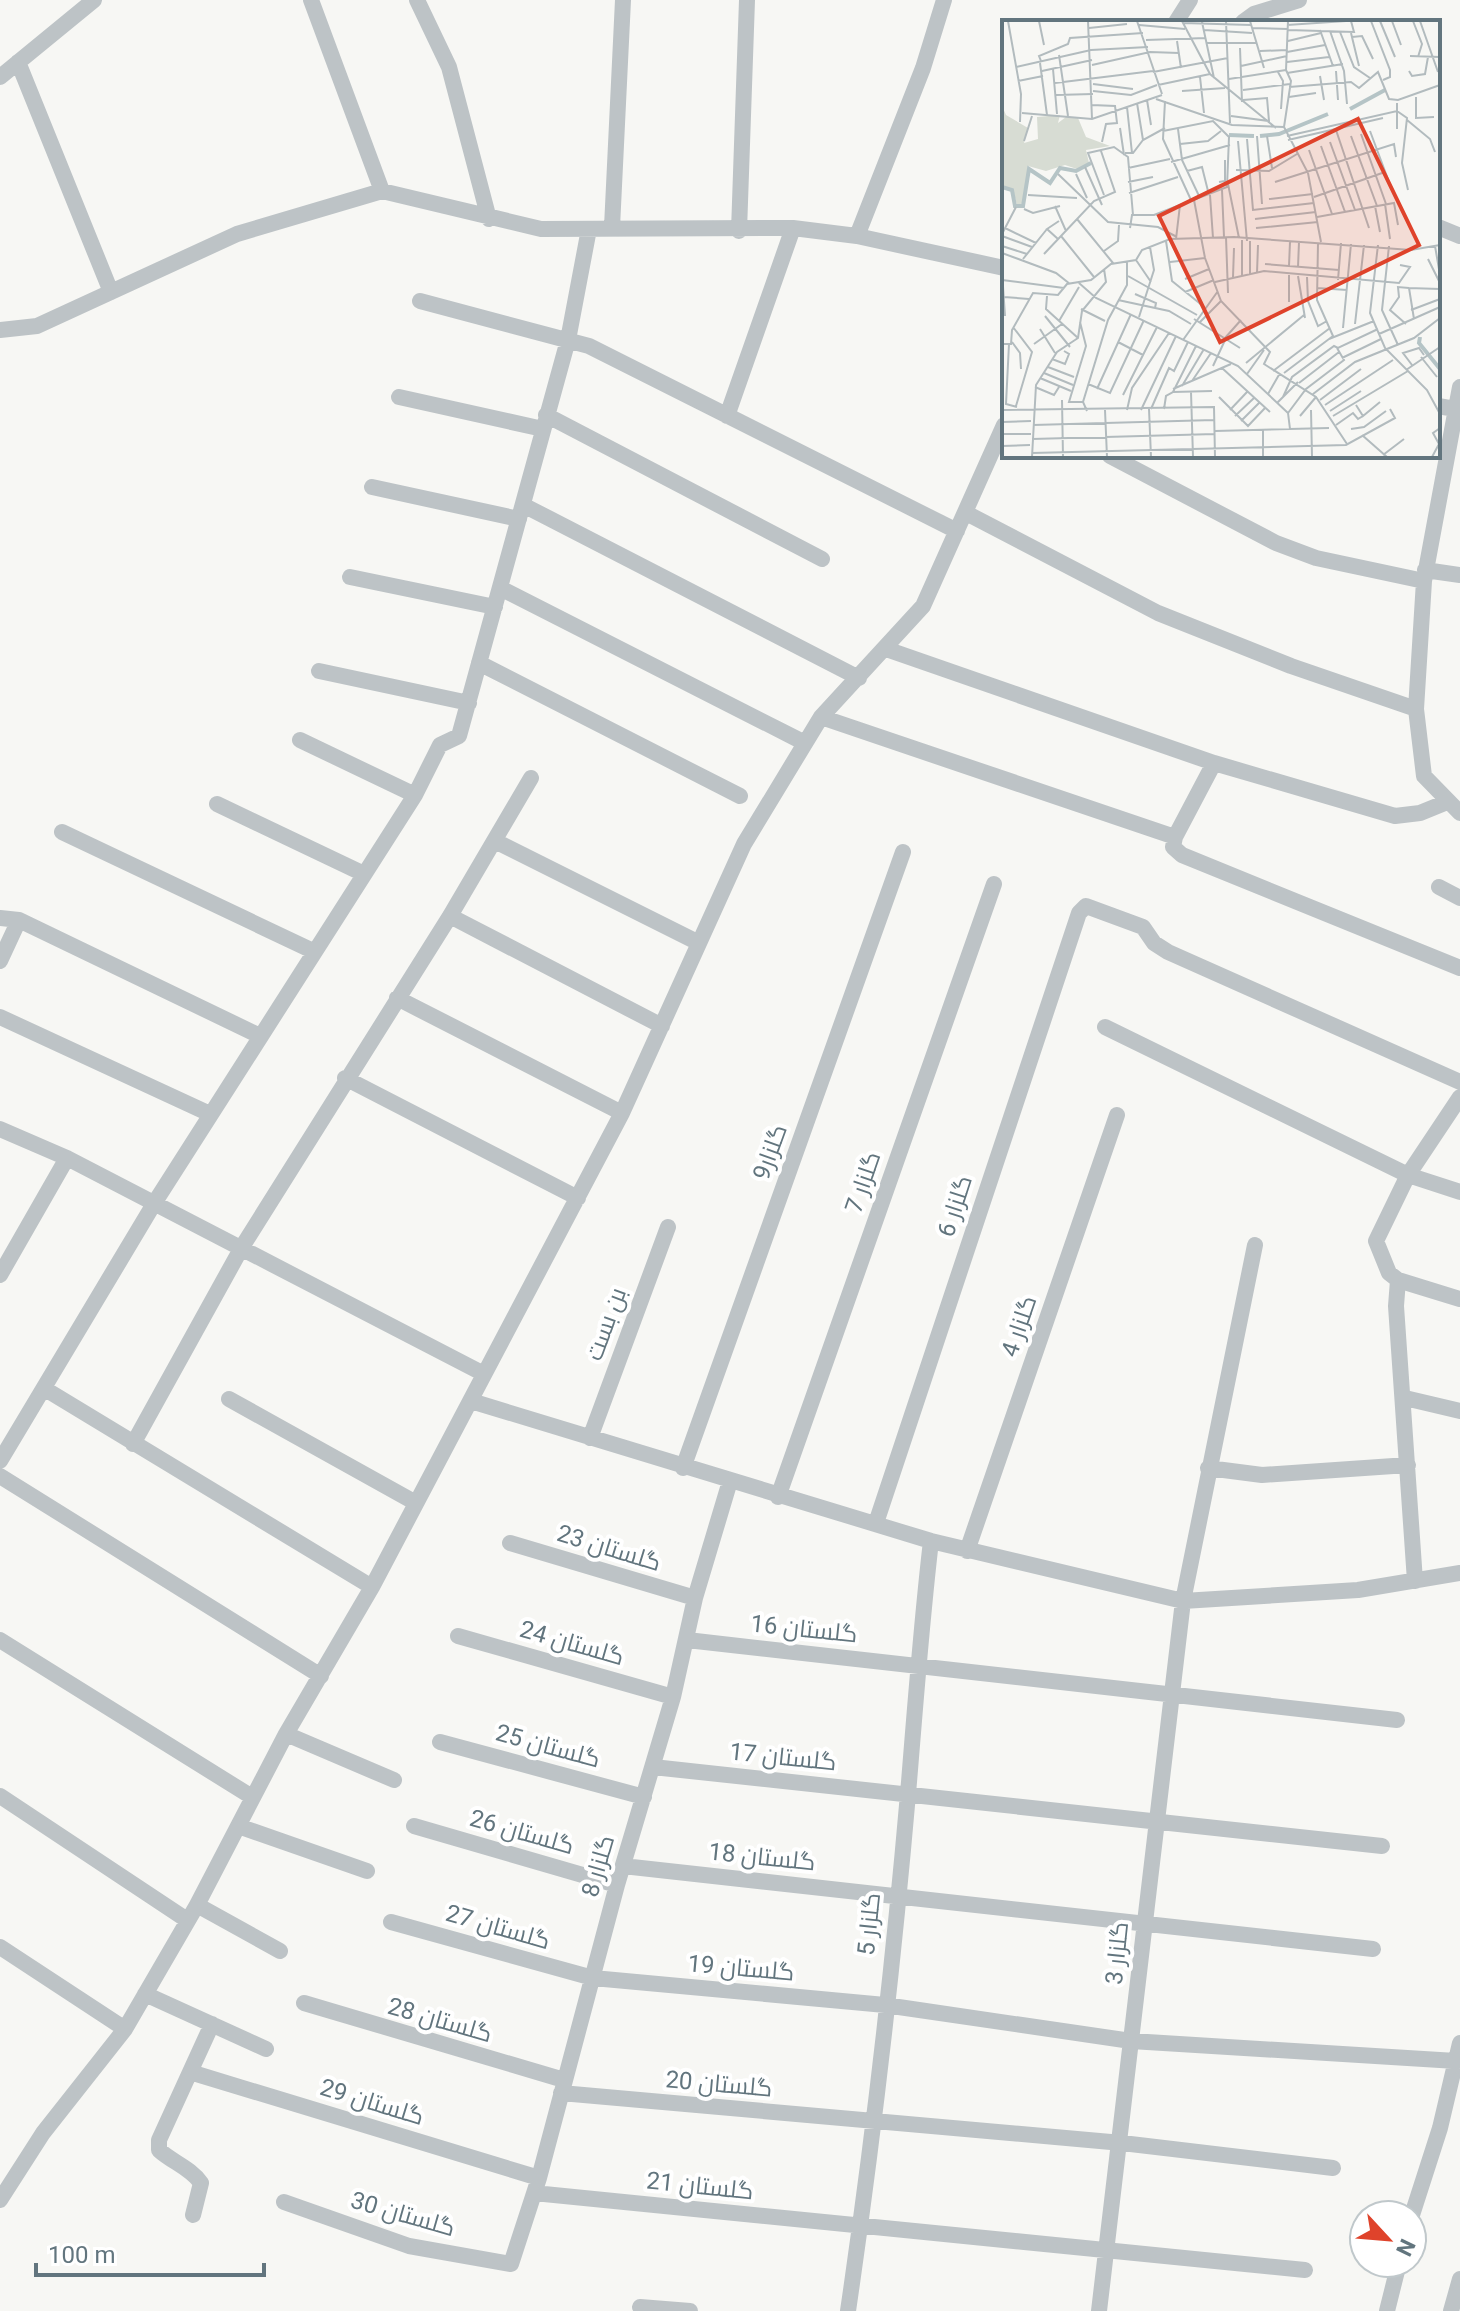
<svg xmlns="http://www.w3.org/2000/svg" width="1460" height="2311" font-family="Roboto,Cairo,sans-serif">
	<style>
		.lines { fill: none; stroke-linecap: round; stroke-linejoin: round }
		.minor { stroke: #bdc3c6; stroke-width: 16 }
		.labels { text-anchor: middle; stroke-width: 8; stroke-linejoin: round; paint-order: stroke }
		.street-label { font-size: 24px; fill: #62757e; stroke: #fff }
		.inset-river { fill: none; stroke: #b5c4c6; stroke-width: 4 }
		.inset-road { fill: none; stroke: #b2bbbe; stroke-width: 2 }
		.view { fill: #df432b; fill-opacity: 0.15; stroke: #df432b; stroke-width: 4 }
		.inset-edge { fill: none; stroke: #62757e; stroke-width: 4 }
	</style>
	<rect width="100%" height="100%" fill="#f7f7f4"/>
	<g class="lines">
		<path class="minor" d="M 311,0 L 382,191
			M 417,0 L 449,67 L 489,219
			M 1176,22 L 1190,0
			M 1243,22 L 1254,14 L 1299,0
			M 18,62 L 111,292
			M 0,77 L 94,0
			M 612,227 L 623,0
			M 1438,227 L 1460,236
			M 739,231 L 747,0
			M 857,236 L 923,68 L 944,0
			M 420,301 L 589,346 L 957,531
			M 0,330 L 37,326 L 237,234 L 382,191 L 541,229 L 793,228 L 857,236 L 1004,268
			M 1460,387 L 1424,581 L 1416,709 L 1424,776 L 1460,813
			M 399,397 L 543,429
			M 1438,406 L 1455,409
			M 546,415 L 822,559
			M 727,416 L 793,228
			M 1110,456 L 1276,543 L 1316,558 L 1424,581
			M 372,487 L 519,519
			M 523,505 L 859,678
			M 966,513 L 1158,613 L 1291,666 L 1416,709
			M 1425,570 L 1460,575
			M 350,577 L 495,607
			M 500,588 L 805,743
			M 886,649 L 1214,763 L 1395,816 L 1420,813 L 1447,802
			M 479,663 L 740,796
			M 319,671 L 469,703
			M 821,717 L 1175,837
			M 300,740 L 415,795
			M 1214,763 L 1175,837 L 1173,847 L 1182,855 L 1460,968
			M 217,804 L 364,874
			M 62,832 L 313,951
			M 495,841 L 699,943
			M 1439,887 L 1460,898
			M 450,916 L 662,1026
			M 0,918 L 19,920 L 260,1036
			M 0,961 L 19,920
			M 397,998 L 622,1113
			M 0,1017 L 210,1114
			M 1105,1027 L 1408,1175 L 1460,1192
			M 345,1078 L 578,1198
			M 0,1129 L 67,1158 L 484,1374
			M 0,1275 L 67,1158
			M 1398,1280 L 1460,1299
			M 45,1389 L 372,1587
			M 1405,1398 L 1460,1411
			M 229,1399 L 416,1503
			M 471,1401 L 931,1541 L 1183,1601 L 1358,1590 L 1460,1573
			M 590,1438 L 668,1227
			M 133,1444 L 242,1247 L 450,916 L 531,778
			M 0,1461 L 155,1202 L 415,795 L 440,745 L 459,736 L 568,340 L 589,229
			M 683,1468 L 903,852
			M 1208,1468 L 1262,1475 L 1408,1465
			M 0,1476 L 321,1676
			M 778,1497 L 994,884
			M 876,1523 L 1079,913 L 1086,906 L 1143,927 L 1154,943 L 1168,952 L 1460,1082
			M 510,1543 L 695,1598
			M 967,1551 L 1117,1115
			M 1415,1581 L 1396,1306 L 1398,1280 L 1389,1273 L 1376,1241 L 1408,1175 L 1460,1097
			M 458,1636 L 673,1697
			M 0,1640 L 252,1797
			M 687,1640 L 1397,1720
			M 286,1734 L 394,1780
			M 440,1742 L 644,1797
			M 653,1767 L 1382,1846
			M 0,1796 L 187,1920
			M 238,1826 L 367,1871
			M 414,1826 L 617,1885
			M 623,1866 L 1373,1949
			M 197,1905 L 280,1951
			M 391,1922 L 593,1978 L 885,2005 L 1131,2041 L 1456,2061
			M 0,1947 L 125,2029
			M 145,1994 L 266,2049
			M 304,2003 L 564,2080
			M 190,2072 L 539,2178
			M 561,2093 L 1122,2143 L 1333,2168
			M 534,2193 L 1305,2270
			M 0,2200 L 43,2133 L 125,2029 L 197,1905 L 286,1734 L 372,1587 L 622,1113 L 744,844 L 821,717 L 923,606 L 1004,425
			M 284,2202 L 409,2246 L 511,2264 L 539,2178 L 617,1885 L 673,1697 L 695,1598 L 730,1481
			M 193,2215 L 201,2183 C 191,2168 172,2162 159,2150 L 159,2140 L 212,2024
			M 1412,2215 L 1440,2128 L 1460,2043
			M 640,2307 L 690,2311
			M 848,2311 C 873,2140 893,1967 908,1794 C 915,1710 921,1626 931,1541
			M 1099,2311 L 1183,1601 L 1255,1245
			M 1387,2311 L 1399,2263
			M 1451,2311 L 1460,2279"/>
	</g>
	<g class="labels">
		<g class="street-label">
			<text transform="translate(770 1152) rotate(-70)" y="8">گلزار9</text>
			<text transform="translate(863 1182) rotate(-71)" y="8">گلزار 7</text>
			<text transform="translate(955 1206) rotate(-72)" y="8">گلزار 6</text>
			<text transform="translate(606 1324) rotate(-70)" y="8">بن بست</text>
			<text transform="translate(1019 1326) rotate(-71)" y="8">گلزار 4</text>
			<text transform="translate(609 1548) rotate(17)" y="8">گلستان 23</text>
			<text transform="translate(804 1629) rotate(6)" y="8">گلستان 16</text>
			<text transform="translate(572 1643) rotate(16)" y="8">گلستان 24</text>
			<text transform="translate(548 1746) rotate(15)" y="8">گلستان 25</text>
			<text transform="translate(783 1757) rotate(6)" y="8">گلستان 17</text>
			<text transform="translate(522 1832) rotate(16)" y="8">گلستان 26</text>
			<text transform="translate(762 1857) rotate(6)" y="8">گلستان 18</text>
			<text transform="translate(598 1866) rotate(-74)" y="8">گلزار 8</text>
			<text transform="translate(869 1924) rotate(-84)" y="8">گلزار 5</text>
			<text transform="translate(498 1927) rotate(16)" y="8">گلستان 27</text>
			<text transform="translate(1117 1953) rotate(-84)" y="8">گلزار 3</text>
			<text transform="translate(741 1968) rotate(5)" y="8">گلستان 19</text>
			<text transform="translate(440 2020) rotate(16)" y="8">گلستان 28</text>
			<text transform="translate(719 2084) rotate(5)" y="8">گلستان 20</text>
			<text transform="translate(372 2102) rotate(17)" y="8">گلستان 29</text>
			<text transform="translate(700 2186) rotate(6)" y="8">گلستان 21</text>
			<text transform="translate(403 2214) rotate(16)" y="8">گلستان 30</text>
		</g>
	</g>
	<g transform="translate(1002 20)">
		<rect width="438" height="438" fill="#f7f7f4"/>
		<path d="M 0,86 L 4,95 L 26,108 L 22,123 L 36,119 L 35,97 L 58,95 L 56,103 L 64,97 L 76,98 L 84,117 L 108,126 L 84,130 L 87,143 L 75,149 L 63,145 L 44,151 L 26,146 L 22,183 L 15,185 L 11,170 L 0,166 Z" fill="#d7dcd3"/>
		<path class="inset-river" d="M 348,89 L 383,70M 227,115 L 252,116M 258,116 L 277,114 L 326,94M 0,167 L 10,170 L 13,186 L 21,186 L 27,149 L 48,163 L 58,148 L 74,151 L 89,143M 418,317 L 417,323 L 438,349"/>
		<path class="inset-road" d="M 6,1 L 19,74 L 18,102M 37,1 L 42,25M 86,1 L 90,99M 135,1 L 160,74M 180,1 L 208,54 L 274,108M 224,1 L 228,103M 248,1 L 262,48M 369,1 L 388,50 L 388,57 L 381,60M 378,1 L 393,37M 390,1 L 399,25M 411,1 L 420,24 L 416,37M 418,1 L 436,52M 200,2 L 212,58M 181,3 L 249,5M 137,5 L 183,9M 285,5 L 344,1M 87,8 L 125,4M 250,8 L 286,9M 202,10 L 250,13M 286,10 L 352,12 L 349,1M 318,10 L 331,46M 328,11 L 342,51 L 345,84M 338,12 L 352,47 L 368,58M 349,13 L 357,46M 350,17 L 360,16 L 371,39M 144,20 L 204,18M 175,21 L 179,48M 286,21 L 319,13M 205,23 L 254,23M 238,28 L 240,82M 258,31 L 285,30M 285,32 L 323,25M 57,35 L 66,96M 408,36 L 438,37M 39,41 L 37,36 L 66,24 L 68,18 L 141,13M 285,42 L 327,37M 38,43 L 45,95M 90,45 L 148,32 L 177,33M 239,46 L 285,36M 14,47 L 89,30 L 146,27M 51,49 L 55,94M 40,51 L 90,40M 334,51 L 336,80M 407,51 L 410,56 L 423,54 L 426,37M 151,52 L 226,38M 276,52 L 281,61 L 279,89M 285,53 L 341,44M 318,56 L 322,80M 198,57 L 202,93M 227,59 L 284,50M 16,61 L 41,56M 53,63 L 151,51M 91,64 L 131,69M 156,65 L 208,54M 287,67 L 349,62 L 357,68 L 376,52 L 387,79 L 396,80 L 438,65M 241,70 L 288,64M 91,71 L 129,75 L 155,65M 180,71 L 223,68M 54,75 L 91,74M 287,77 L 314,73M 414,77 L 414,98 L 432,97M 154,79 L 230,105 L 282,107M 145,80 L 149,105M 163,81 L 161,119 L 189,180M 135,83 L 141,120M 395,83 L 395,109M 90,85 L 113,86 L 115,103 L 104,104 L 100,122M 125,87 L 130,133M 20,93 L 90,99 L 160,75M 229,96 L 267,101 L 265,78 L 241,80M 405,100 L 428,119 L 433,132M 282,107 L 306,153 L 319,222M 282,107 L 289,61 L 284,50 L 286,1M 118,108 L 122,135M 176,109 L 180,140 L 198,178M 334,110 L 367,208M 161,111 L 211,101 L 227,117 L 225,167 L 178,185 L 174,219M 368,111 L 390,170M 359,114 L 384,184M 255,116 L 260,184M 265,116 L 270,148M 285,116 L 395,91 L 405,98 L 400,143 L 406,170M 349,116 L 375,186M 245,119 L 251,190 L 312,183M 286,120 L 381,98M 22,121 L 30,96M 236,121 L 245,221M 328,122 L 353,190M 178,124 L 206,121 L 219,111M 319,126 L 343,192M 307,130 L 330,194M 123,133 L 131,133 L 141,120 L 163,108M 169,142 L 228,125M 83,147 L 100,185M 126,148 L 168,139M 234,150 L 267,151 L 295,134M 185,151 L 200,147 L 207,175M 56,154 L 106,202 L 156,207 L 175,217M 74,154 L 85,178M 126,162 L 151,157M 217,162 L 223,161 L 223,140M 273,162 L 392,124 L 394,137M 226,164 L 237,218M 220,170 L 222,217M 127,173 L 176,157M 26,175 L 75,178M 102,175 L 86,133 L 112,127 L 126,137 L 131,195M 208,175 L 211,218M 312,177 L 383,152M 267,179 L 311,174M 192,180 L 203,238 L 219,281 L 268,332 L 262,344 L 314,377 L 345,424M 383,184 L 388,219M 53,186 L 64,211M 373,186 L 378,212M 22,189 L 31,193 L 58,186M 315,197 L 392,183 L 396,205M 75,199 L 111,243M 253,199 L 314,192M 3,208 L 34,223M 128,208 L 130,195 L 152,195 L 178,185M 254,208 L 316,202M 0,214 L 14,187M 0,216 L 30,227M 59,216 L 92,257M 224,217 L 226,273M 56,219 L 45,209 L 57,201M 164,221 L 170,261 L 201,286M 376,225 L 368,293 L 383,328 L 425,370 L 438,394M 0,226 L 25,234M 387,226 L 380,290 L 396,325M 433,226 L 438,255M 102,231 L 116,221 L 117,205M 0,233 L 54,253 L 68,264M 42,234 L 92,181 L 113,172 L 99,131M 21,239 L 45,209M 426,239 L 438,263M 134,240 L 149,262M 168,242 L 203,238M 263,244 L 337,250M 287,246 L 288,222M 296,247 L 297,222M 0,252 L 3,296M 255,253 L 256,225M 248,254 L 248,221M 287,255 L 287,282M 126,256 L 195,295M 240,256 L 240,220M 296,256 L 303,298M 231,257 L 232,228M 305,257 L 306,281 L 316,306 L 325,301M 183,259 L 207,249M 0,260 L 62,268M 336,260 L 339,223M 213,262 L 262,251 L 397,263 L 408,247 L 398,245M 77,263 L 94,278 L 236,346 L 286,393 L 288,409M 315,268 L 345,270M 183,272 L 212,260M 133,274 L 154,283 L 153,288M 45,276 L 44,289 L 76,318M 2,277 L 27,279M 116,280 L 167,291 L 189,304M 79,289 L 103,301M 409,290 L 438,279M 43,296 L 68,327M 137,297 L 152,250 L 148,227M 192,299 L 238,328M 412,299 L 407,268 L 438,269M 57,301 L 77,267M 78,302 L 84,326 L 67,382 L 81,382M 198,302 L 219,281M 353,304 L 362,225M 404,304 L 388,290 L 397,277 L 396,267 L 407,268M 11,307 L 30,332 L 14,386M 341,308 L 349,224M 38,309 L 53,333M 377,314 L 438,287M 223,318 L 239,300M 327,319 L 372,301M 181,320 L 216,271M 10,322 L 18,333 L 19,349M 116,322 L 141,335M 0,324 L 9,324 L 10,310 L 31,273 L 56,275 L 65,264 L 89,260 L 109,244 L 134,240 L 140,230 L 168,219 L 232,217 L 409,230 L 438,225M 7,324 L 4,384 L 15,387M 32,324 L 60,304M 419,337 L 435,357M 340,338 L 379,319M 50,339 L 63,344 L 67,334 L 62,331M 244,343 L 302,295M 410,345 L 401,333 L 417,328 L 422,335M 211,346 L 224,318M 46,347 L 72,357M 220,348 L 268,392M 404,350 L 438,327M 271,351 L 328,308M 42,353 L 71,365M 282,353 L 331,316 L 315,280 L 316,223M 245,354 L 262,330M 38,358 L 69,371M 190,361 L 209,333M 297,363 L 337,332M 86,364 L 108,373 L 142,300M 180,366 L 202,329M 33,367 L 52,375 L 57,367M 95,369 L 129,294M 171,369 L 229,344M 171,372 L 210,371M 189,372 L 191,437M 266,374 L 278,353M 311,374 L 353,342 L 412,318 L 438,298M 121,375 L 155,307M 217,377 L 246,406 L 263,388M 281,377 L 290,357 L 332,326 L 336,328 L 376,309M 60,380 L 61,437M 318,380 L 359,349M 275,383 L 296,362M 323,385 L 391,340M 354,385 L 361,396 L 378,382M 147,389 L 149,437M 149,389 L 167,348 L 172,351 L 186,322M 162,389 L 164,376 L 171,372 L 194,326M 0,390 L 212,387 L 213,437M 103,390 L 105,437M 125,390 L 130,368 L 167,313M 139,390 L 174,316M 228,390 L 245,372M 309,390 L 310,437M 85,391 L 81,382 L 106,300 L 125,265 L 125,241M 328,391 L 359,371M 286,393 L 304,369 L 342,340 L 335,328M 233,396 L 252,378M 298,396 L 314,377M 331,396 L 406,351M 239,401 L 257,383M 0,402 L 29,401M 31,405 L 212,400M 334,405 L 351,393 L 356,399 L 361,396M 261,409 L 261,437M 349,409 L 362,407 L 384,391M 213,411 L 327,408M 0,414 L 29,414M 360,415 L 385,437M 30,419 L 213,414M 0,426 L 28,425M 30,433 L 344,425 L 393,398 L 388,389M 381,435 L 402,419M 30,437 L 34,365 L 55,332 L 76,318 L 80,291 L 104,262 L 102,249M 430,437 L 437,424 L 431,413 L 438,408"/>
		<path class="view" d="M 356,99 L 417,225 L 218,322 L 157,196 Z"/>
		<rect width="438" height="438" class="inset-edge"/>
	</g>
	<g transform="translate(1388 2239) rotate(116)"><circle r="38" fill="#ffffff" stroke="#c0c8cb" stroke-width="2"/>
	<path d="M0-6L14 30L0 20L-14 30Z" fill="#df432b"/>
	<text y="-12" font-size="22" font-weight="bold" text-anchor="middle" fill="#62757e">N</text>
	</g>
	<path d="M36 2263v12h228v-12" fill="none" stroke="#62757e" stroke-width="4"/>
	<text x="48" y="2263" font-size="24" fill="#62757e" stroke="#ffffff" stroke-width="6" paint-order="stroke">100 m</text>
</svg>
